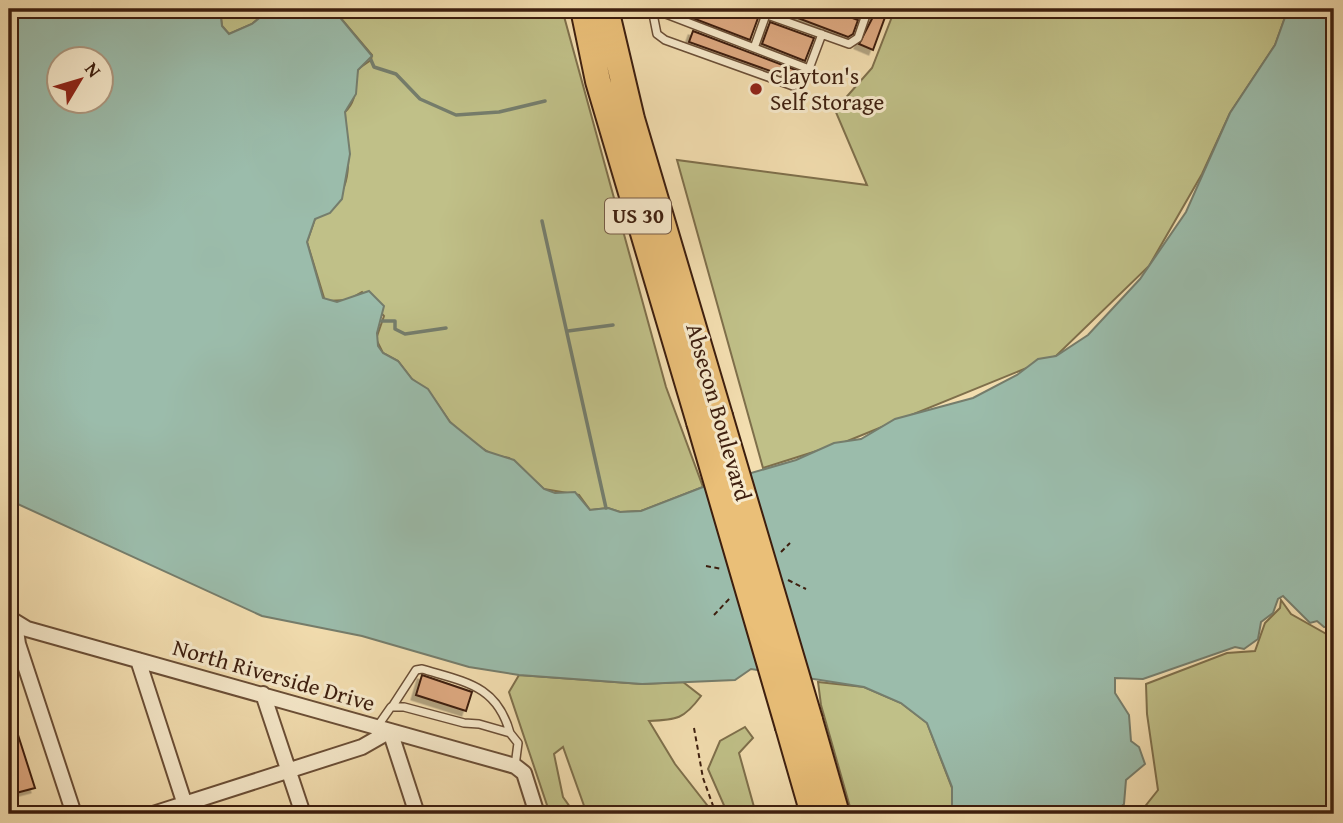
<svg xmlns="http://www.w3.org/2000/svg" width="1343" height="823" font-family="'Gentium Book Plus',serif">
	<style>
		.green { fill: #c0c088; stroke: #7e6f4b; stroke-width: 2 }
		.water { fill: #9bbcab; stroke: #757d6c; stroke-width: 2; fill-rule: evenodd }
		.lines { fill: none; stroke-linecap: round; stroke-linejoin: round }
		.stream { stroke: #757d6c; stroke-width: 3.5 }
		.building { fill: #dea981; stroke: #3d1e0e; stroke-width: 2; filter: url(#shadow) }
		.service-casing { stroke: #6a4e36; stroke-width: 10 }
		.minor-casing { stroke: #6a4e36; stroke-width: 18 }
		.trunk-casing { stroke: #3d1e0e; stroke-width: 28 }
		.path { stroke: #3d1e0e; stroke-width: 2; stroke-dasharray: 5 3.5; stroke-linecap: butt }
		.service { stroke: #f7eacc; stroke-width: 7 }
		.minor { stroke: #f7eacc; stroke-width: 14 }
		.trunk { stroke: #eabf78; stroke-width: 24 }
		.trunk-bridge-casing { stroke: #3d1e0e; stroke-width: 28; stroke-linecap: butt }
		.trunk-bridge { stroke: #eabf78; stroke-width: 24 }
		.poi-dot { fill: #8f2418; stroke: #f7eacc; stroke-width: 2.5 }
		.labels { text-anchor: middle; stroke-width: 6; stroke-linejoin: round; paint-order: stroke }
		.shield { fill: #f7eacc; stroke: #755b47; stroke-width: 2 }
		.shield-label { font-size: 21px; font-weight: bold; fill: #3d1e0e }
		.poi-label { font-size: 23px; fill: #3d1e0e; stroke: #f7eacc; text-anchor: start }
		.street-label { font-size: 23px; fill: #3d1e0e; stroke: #f7eacc }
	</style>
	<defs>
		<filter id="shadow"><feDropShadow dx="-4.5" dy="4.5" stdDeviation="0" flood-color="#0004"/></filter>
	</defs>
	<rect width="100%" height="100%" fill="#f3deb0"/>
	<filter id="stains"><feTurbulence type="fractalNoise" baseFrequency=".00286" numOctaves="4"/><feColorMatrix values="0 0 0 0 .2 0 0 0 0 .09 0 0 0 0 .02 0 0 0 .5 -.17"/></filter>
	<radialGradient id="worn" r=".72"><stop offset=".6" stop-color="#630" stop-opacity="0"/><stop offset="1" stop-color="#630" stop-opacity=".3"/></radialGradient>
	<path class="green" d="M 220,9 L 270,9 L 252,24 L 229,34 L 222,26 Z
		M 333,9 L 562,9 L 666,387 L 703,487 L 641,511 L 620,512 L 608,508 L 590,510 L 579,495 L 544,489 L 509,458 L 493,455 L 469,440 L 450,422 L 432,396 L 412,379 L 398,361 L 383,353 L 376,339 L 384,316 L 362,292 L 348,300 L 325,301 L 307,242 L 315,219 C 361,189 346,158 345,112 C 359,99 353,85 358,69 L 371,60 L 372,55 Z
		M 895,9 L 1288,9 L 1275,45 L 1230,113 L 1202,174 L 1149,266 L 1056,356 L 845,442 L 763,468 L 677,160 L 867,185 L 835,110 L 872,68 Z
		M 1281,600 L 1291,614 L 1330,636 L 1334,635 L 1334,814 L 1139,814 L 1158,790 L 1147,714 L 1146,684 L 1227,653 L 1255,651 L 1265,623 L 1280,608 Z
		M 519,675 L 642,684 L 683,682 L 701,696 C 684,719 677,720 649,721 L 675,764 L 714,814 L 587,814 L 563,747 L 554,754 L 563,797 L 575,814 L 550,814 L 509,692 Z
		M 818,682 L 864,687 L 901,703 L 927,723 L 952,788 L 952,814 L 852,814 L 821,705 Z
		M 745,727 L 753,738 L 739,753 L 754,807 L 726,810 L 708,769 L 720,741 Z"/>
	<path class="water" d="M 9,9 L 220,9 L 222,26 L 229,34 L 252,24 L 270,9 L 333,9 L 372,56 L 358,70 L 356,94 L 345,112 L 350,154 L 342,199 L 330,213 L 315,219 L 307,242 L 323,298 L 337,302 L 369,291 L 384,306 L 377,333 L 378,346 L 383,353 L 398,361 L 412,379 L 428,389 L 450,422 L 486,451 L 514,460 L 544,489 L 555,493 L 575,492 L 590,510 L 608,508 L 620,512 L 641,511 L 703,487 L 796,460 L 834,443 L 861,439 L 895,419 L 973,398 L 1017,375 L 1038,359 L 1056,356 L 1088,335 L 1140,279 L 1186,212 L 1230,113 L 1275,45 L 1288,9 L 1334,9 L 1334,627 L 1324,627 L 1317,621 L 1310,623 L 1283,596 L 1278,599 L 1273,613 L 1261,622 L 1258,639 L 1244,649 L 1235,647 L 1143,679 L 1115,678 L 1115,693 L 1129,715 L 1131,741 L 1139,747 L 1145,764 L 1126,780 L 1124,804 L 1113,814 L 952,814 L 952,787 L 927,723 L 901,703 L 864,687 L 751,669 L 735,680 L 642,684 L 519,675 L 469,667 L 362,636 L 262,616 L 9,500 ZM 60,60 L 102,60 L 102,102 L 60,102 Z"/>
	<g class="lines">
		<path class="stream" d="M 371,60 L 374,67 L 396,74 L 420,99 L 456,115 L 499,112 L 545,101
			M 542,221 L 606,508
			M 382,321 L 395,321 L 395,329 L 405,334 L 446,328
			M 568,331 L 613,325"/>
	</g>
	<path class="building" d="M 669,9 L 745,9 L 747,13 L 758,18 L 750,40 Z
		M 774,9 L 828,9 L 858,20 L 853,34 L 848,37 Z
		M 877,9 L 888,9 L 873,50 L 859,44 Z
		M 770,22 L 814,38 L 805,61 L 762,44 Z
		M 693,31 L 801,72 L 799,77 L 793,79 L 689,42 Z
		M 422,675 L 472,692 L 466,711 L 416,695 Z
		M 11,713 L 35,788 L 16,793 L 9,770 Z"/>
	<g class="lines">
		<g class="service-casing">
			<path id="service" d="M 652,9 L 657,34 L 665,40 L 793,86 L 804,82 L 822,34
				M 653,9 L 809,69
				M 751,9 L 849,44 L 858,38 L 868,9
				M 754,48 L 768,9
				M 392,707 L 416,670 L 422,669 C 465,682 497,685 510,733
				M 377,727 L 391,707 L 404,707 L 464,723 L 479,724 L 510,733 L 518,743 L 515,766"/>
		</g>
		<g class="minor-casing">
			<path id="minor" d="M 9,618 L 27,629 L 515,766 L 524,773 L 537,814
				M 15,624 L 18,644 L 74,814
				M 138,660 L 188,814
				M 263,694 L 303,814
				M 153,814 L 362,747 L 390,731 L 417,814"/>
		</g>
		<g class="trunk-casing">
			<path id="trunk" d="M 583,9 L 598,81 L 699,422
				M 606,9 L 632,119 L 720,416
				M 810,720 L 837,814
				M 788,727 L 813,814"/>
		</g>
		<path class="path" d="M 781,552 L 790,543
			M 706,566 L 722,569
			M 788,580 L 806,589
			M 714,615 L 731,597
			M 694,728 L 703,778 L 716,814"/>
		<use href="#service" class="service"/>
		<use href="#minor" class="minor"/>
		<use href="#trunk" class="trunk"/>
		<g class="trunk-bridge-casing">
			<path id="trunk-bridge" d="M 720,416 L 810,720
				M 699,422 L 788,727"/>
		</g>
		<use href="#trunk-bridge" class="trunk-bridge"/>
	</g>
	<circle class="poi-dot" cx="756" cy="89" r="7"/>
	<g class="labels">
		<rect class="shield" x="605" y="198.5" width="66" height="35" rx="5"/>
		<g class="shield-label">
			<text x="638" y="223">US 30</text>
		</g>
		<g class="poi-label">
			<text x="770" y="84">Clayton's<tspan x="770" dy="26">Self Storage</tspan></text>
		</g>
		<g class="street-label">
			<text transform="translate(719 412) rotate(74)" y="8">Absecon Boulevard</text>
			<text transform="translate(274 675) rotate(16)" y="8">North Riverside Drive</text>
		</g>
	</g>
	<rect width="1343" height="823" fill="none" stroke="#f3deb0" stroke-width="35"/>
	<rect x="10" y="10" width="1322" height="802" fill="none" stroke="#3d1e0e" stroke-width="3.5"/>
	<rect x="18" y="18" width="1308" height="788" fill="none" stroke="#3d1e0e" stroke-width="2"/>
	<g transform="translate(80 80) rotate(52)"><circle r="33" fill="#f7eacc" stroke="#ad9880" stroke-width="2"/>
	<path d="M0-5L12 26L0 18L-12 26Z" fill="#8f2418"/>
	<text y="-10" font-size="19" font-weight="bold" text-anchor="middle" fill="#3d1e0e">N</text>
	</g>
	<rect width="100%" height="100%" filter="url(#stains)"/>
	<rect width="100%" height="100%" fill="url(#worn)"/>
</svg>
